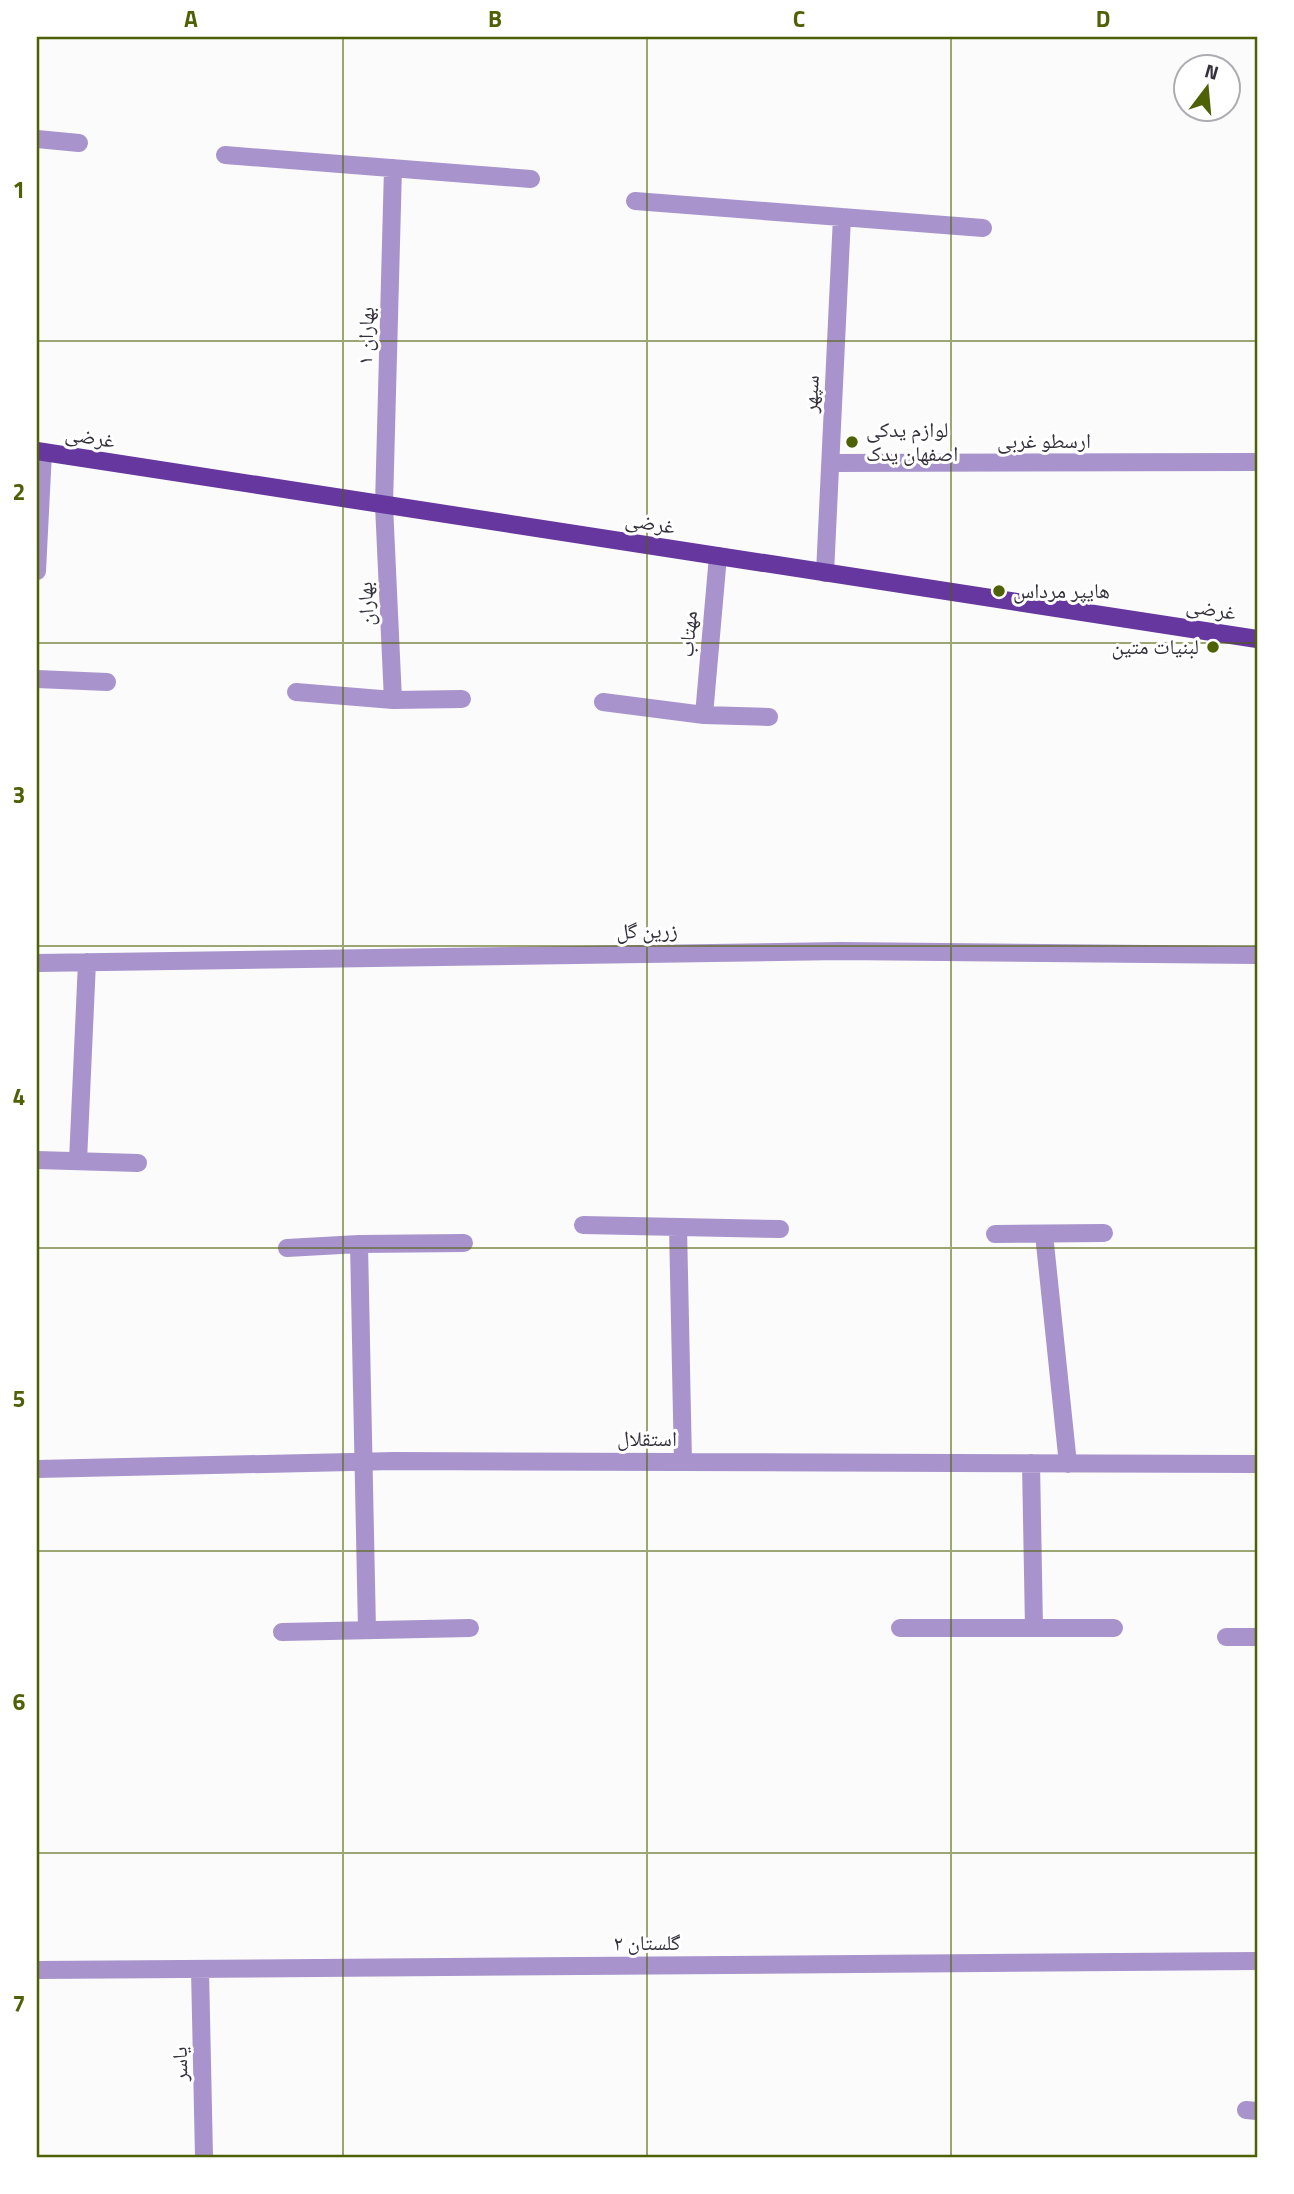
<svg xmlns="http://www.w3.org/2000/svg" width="1294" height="2194" font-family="'Titillium Web','Noto Naskh Arabic',sans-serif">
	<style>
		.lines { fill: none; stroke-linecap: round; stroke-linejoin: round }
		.minor { stroke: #a893cc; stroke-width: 18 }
		.major { stroke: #66379e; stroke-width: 18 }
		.grid { fill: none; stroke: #4f6106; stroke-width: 2; stroke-opacity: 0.55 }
		.poi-dot { fill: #4f6106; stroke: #fff; stroke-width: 2.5 }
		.labels { text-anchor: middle; stroke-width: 6; stroke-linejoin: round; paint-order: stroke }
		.street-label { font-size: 21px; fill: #34303c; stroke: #fff }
		.poi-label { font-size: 21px; fill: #34303c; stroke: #fff; text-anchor: start }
		.neatline { fill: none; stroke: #4f6106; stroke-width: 2.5 }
		.grid-label { font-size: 23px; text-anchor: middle; font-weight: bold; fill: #4f6106 }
	</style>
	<rect width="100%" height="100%" fill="#fbfbfb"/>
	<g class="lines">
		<path class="minor" d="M 37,139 L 79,143
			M 225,155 L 531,179
			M 393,168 L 384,505 L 393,700
			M 635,201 L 983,228
			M 831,463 L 1257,462
			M 37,571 L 43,452
			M 825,573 L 842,217
			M 37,679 L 107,682
			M 296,692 L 393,700 L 462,699
			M 603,702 L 704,715 L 769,717
			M 704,715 L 718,556
			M 37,963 L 841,951 L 1257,955
			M 37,1160 L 138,1163
			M 78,1161 L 87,962
			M 583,1225 L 780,1229
			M 678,1227 L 683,1462
			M 995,1234 L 1104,1233
			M 1044,1234 L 1068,1464
			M 287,1248 L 359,1244
			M 1031,1463 L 1034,1628
			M 37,1469 L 394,1461 L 1257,1464
			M 900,1628 L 1114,1628
			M 367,1630 L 359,1244 L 464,1243
			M 282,1632 L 470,1628
			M 1226,1637 L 1257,1637
			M 200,1969 L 204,2157
			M 37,1970 L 1257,1961
			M 1246,2110 L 1257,2111"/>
		<path class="major" d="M 37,451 L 1257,639"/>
	</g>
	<path class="grid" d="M 343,37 L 343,2157M 647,37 L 647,2157M 951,37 L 951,2157M 37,341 L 1257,341M 37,643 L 1257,643M 37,946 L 1257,946M 37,1248 L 1257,1248M 37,1551 L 1257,1551M 37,1853 L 1257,1853"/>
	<g class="poi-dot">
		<circle cx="852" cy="442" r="7"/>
		<circle cx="999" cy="591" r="7"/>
		<circle cx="1213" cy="647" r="7"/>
	</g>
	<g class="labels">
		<g class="street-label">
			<text transform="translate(366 336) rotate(-88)" y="7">بهاران ۱</text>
			<text transform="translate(811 394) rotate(-87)" y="7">سپهر</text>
			<text transform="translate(90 437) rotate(9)" y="7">غرضی</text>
			<text x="1044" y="448">ارسطو غربی</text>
			<text transform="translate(650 523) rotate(9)" y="7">غرضی</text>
			<text transform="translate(366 604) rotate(-93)" y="7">بهاران</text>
			<text transform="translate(1211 609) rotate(9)" y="7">غرضی</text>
			<text transform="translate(688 634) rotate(-85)" y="7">مهتاب</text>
			<text transform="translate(647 931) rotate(-1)" y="7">زرین گل</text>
			<text x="647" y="1446">استقلال</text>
			<text x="647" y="1950">گلستان ۲</text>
			<text transform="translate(180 2064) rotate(-91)" y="7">یاسر</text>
		</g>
		<g class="poi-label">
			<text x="866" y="437">لوازم یدکی<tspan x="866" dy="24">اصفهان یدک</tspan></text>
			<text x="1013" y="598">هایپر مرداس</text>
			<text x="1199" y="654" text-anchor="end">لبنیات متین</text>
		</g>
	</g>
	<rect width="1294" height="2194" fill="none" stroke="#ffffff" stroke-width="77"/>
	<g transform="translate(1207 88) rotate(16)"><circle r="33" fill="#ffffff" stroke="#aeacb1" stroke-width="2"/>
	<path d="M0-5L12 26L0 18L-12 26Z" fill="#4f6106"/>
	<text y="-10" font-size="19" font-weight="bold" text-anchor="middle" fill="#34303c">N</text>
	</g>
	<rect x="38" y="38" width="1218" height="2118" class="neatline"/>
	<g class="grid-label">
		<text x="191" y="27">A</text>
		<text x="495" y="27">B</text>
		<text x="799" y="27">C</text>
		<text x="1103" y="27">D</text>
		<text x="19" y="198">1</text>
		<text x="19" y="500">2</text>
		<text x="19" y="803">3</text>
		<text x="19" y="1105">4</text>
		<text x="19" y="1407">5</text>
		<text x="19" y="1710">6</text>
		<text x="19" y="2012">7</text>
	</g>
</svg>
